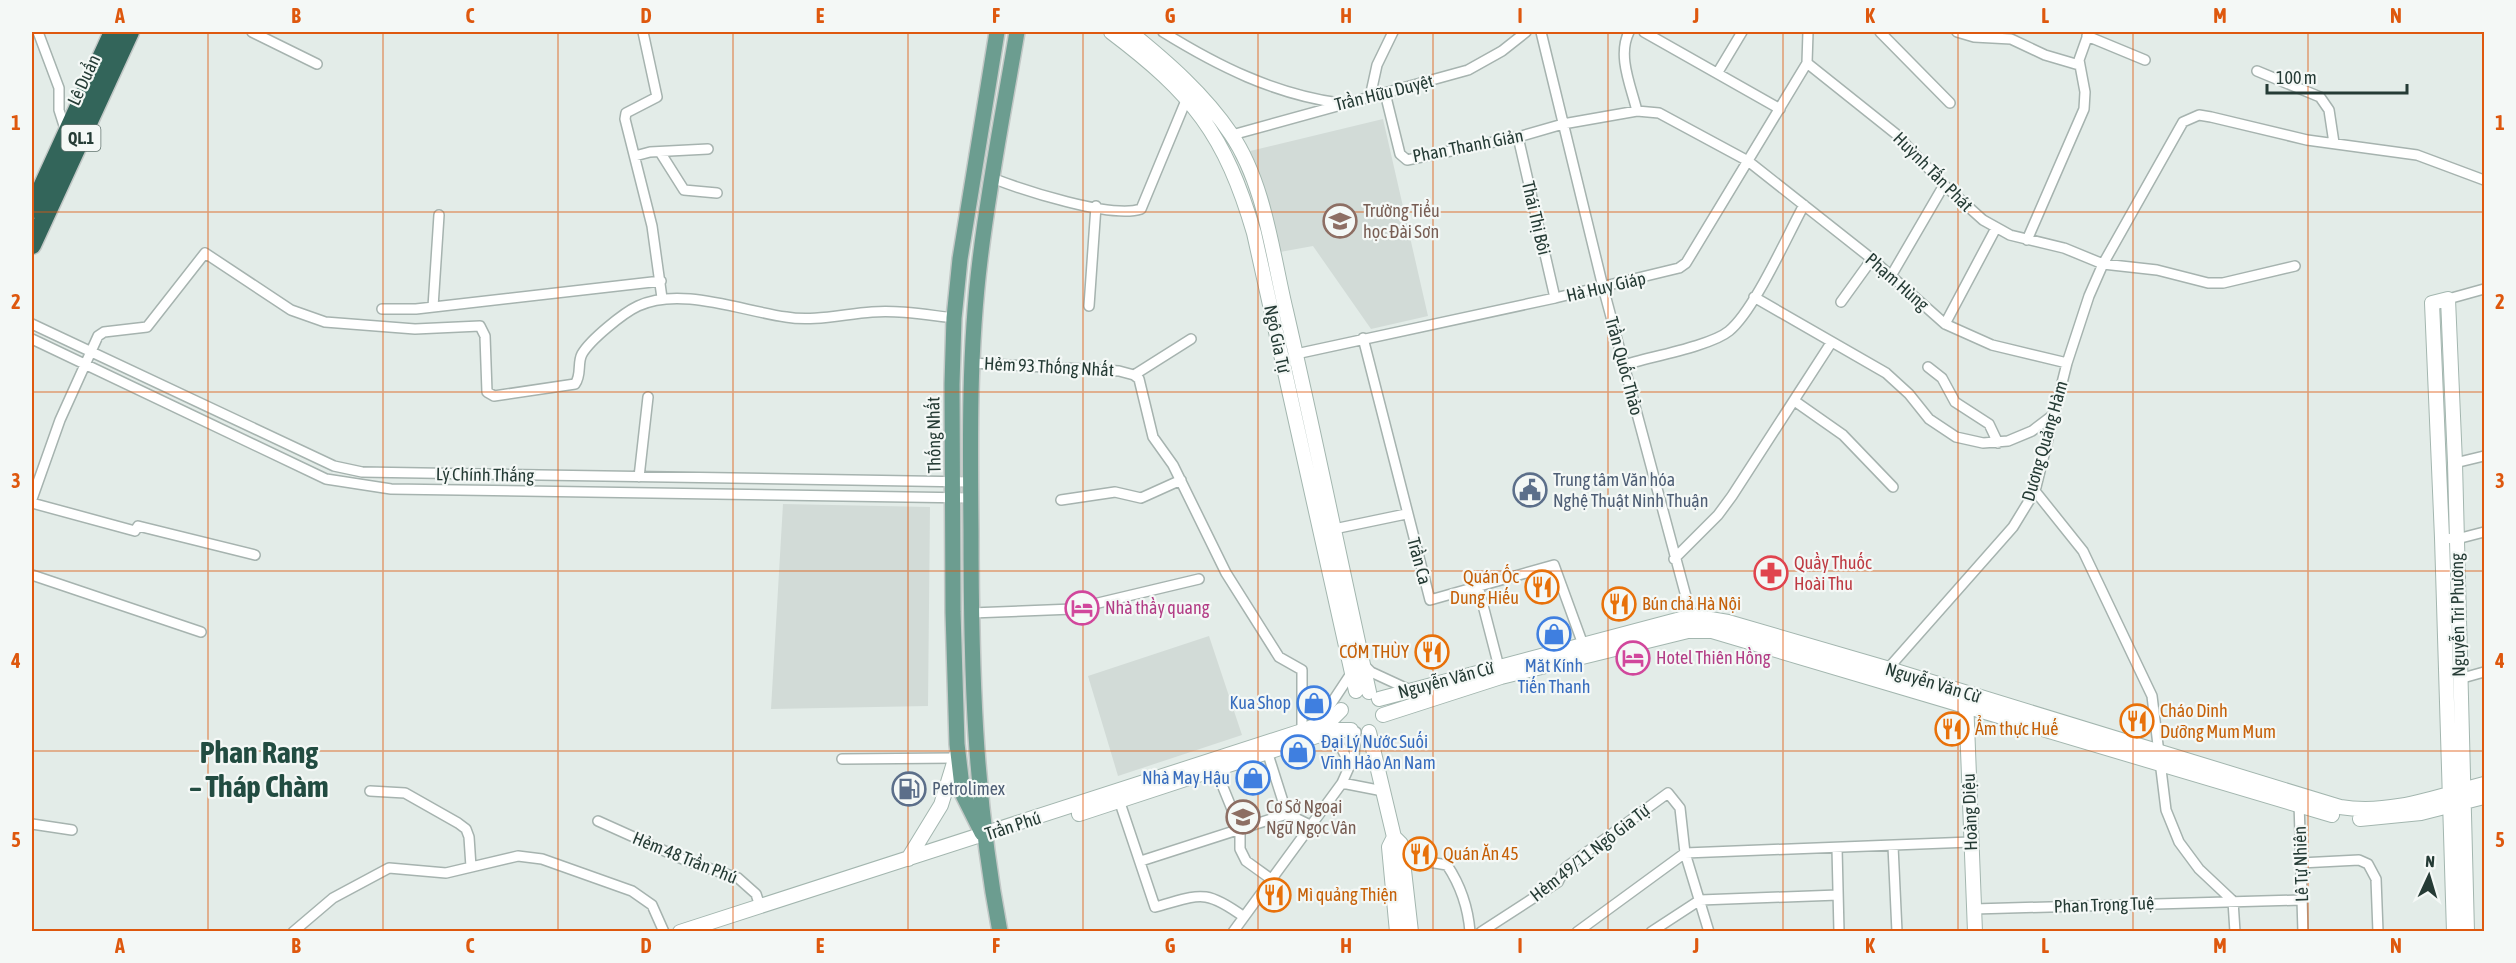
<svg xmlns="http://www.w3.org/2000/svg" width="2516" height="963" font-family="'Asap Condensed',sans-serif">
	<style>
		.built { fill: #d2dbd7 }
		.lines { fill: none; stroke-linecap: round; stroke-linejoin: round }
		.street-casing { stroke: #a6b3af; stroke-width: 12 }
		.secondary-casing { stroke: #a3b6af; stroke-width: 16 }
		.primary-casing { stroke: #c2c8c6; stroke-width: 18 }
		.highway-casing { stroke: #c2c8c6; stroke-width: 21 }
		.street { stroke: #fff; stroke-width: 9 }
		.secondary { stroke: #fff; stroke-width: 14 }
		.primary { stroke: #6c9d90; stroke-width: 15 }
		.highway { stroke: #33655a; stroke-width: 18 }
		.grid { fill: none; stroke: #de580e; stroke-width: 1.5; stroke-opacity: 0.55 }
		.labels { text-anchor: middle; stroke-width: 4.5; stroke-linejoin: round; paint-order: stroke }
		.shield { fill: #f4f8f6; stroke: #63746f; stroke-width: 1.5 }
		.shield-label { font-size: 16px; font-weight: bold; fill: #253b35 }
		.street-label { font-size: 18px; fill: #253b35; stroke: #f4f8f6 }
		.education-label { font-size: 18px; fill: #785e54; stroke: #f4f8f6; text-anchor: start }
		.service-label { font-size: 18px; fill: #4e5e75; stroke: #f4f8f6; text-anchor: start }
		.health-label { font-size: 18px; fill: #be3a42; stroke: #f4f8f6; text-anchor: start }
		.food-label { font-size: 18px; fill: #c56008; stroke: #f4f8f6; text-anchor: start }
		.hotel-label { font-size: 18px; fill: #b23c85; stroke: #f4f8f6; text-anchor: start }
		.shop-label { font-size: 18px; fill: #366cbe; stroke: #f4f8f6; text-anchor: end }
		.town-label { font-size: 30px; font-weight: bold; fill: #224c41; stroke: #f4f8f6 }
		.neatline { fill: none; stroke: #de580e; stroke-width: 2 }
		.grid-label { font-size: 20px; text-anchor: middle; font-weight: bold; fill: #de580e }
	</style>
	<rect width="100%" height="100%" fill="#e3ece8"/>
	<path class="built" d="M 1383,119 L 1428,316 L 1371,329 L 1313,246 L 1280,252 L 1267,196 L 1250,151 Z
		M 783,504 L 930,507 L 928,706 L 771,709 Z
		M 1209,636 L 1242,735 L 1118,776 L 1088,676 Z"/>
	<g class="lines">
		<g class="street-casing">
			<path id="street" d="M 38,32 L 59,88 L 59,110 L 66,132
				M 252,32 L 317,64
				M 643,32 L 657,97 L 626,113 L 625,119 L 652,226 L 662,298
				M 1163,32 C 1218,66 1274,94 1339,103
				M 1541,32 L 1603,287 L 1695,630
				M 1629,32 C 1617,56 1631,86 1637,111
				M 1644,32 L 1780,109
				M 1880,32 L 1950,103
				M 1957,32 L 1974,37 L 2011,39 L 2045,55 L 2079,65
				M 2087,36 L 2145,60
				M 1807,63 L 1896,134 L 1944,185 L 1983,220 L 2010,235 L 2064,248 L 2103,264 L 2157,270 L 2208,283 L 2223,283 L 2295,266
				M 2257,71 L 2320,97 L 2329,110 L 2334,143
				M 1718,72 L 1742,32
				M 1385,93 L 1400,154 L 1407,160 L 1518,137 L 1563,124 L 1637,111 L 1659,113 L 1748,161 L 1872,259 L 1945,324 L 1992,345 L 2067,363
				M 1370,97 L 1377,65 L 1393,32
				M 1232,135 L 1468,70 L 1502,51 L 1526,32
				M 1518,137 L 1555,298
				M 660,152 L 684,190 L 717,193
				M 635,156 L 650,152 L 708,149
				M 992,178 C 1023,190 1111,219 1141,209 L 1187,98
				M 2027,240 L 2084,109 L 2085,92 L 2079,60 L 2089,32
				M 1891,276 L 1944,185
				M 1754,297 L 1886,373 L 1909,394 L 1929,419 L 1956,437 L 1983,443 L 2008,441 L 2032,431 L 2053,415
				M 2448,299 L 2484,289
				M 1841,302 L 1872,259
				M 1089,306 L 1096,206
				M 433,307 L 439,215
				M 382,309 L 416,309 L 661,281
				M 32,324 L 334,466 L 362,472 L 971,482
				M 1945,324 L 1996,228
				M 1363,338 L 1430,600 L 1554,565 L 1585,650
				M 32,339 L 326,479 L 391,489 L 971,498
				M 1296,354 L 1555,298 L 1679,268 L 1686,263 L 1807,63 L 1808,32
				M 971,363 L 1119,371 L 1134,375 L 1139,379 L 1153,437 L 1173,465 L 1226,573 L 1279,657 L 1302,670 L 1302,731
				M 1624,365 C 1649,357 1711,346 1729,331 C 1754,311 1787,236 1804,205
				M 1928,367 L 1942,378 L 1955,402 L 1989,424 L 1998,443
				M 1134,375 L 1191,339
				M 1796,402 L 1843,435 L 1893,487
				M 2455,463 L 2484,456
				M 639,477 L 648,397
				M 2035,491 L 2083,551 L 2152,696 L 2166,810 L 2179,842 L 2199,869 L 2233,901 L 2235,932
				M 32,499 L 60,420 L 98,336 L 104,332 L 147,327 L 205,253 L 291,310 L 325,322 L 415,329 L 480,326 L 485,336 L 487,392 L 494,396 L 575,384 C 582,375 577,363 582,354 C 590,340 623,313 638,306 C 680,286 742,311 786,317 C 813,322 844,314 872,312 C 900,310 927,315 954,318
				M 1061,500 L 1115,492 L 1141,498 L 1181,480
				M 32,503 L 135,531 L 138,526 L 255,555
				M 1334,529 L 1406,514
				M 2442,538 L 2457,539 L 2484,532
				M 1674,559 L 1718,515 L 1732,496 L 1831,343
				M 32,575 L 201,632
				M 1478,586 L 1500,671
				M 971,613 L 1073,609 L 1199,579
				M 1363,664 L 1371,672 L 1410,690
				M 1885,672 L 2013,527 L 2035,491 L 2067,363 L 2089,296 L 2103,264 L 2183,122 L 2199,115 L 2211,117 L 2307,140 L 2417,155 L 2484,180
				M 2459,679 L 2484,672
				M 1317,725 L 1352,672
				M 1322,735 C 1339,742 1346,750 1348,768
				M 1266,748 L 1287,814
				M 842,759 L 955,758
				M 1216,770 L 1240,829 L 1240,849 L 1246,861 L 1271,879
				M 1342,783 L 1383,791
				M 370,791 L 405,793 L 458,823 L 466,829 L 469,837 L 471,867
				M 1118,797 L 1155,907 C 1200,895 1204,888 1244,917
				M 2299,802 L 2303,932
				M 598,821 L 687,861 L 738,878 L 756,894 L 760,906
				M 32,824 L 72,830
				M 1893,846 L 1897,932
				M 1837,848 L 1839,932
				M 1404,858 L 1447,865 C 1461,886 1468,906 1470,932
				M 1141,861 L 1287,814 L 1310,825
				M 2300,863 L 2359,860 L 2368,864 L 2376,879 L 2378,932
				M 1974,909 L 2301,900
				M 293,932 L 333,898 L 389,868 L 446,873 L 518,856 L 542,859 L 632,891 L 652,905 L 664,932
				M 1233,932 L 1342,783 L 1354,756 L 1356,732
				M 1481,932 L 1558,882 L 1565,868 L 1668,793 L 1680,808 L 1685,853 L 1709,932
				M 1577,932 L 1685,853 L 1971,842
				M 1651,932 L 1700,900 L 1838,895"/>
		</g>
		<g class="secondary-casing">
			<path id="secondary" d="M 1111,32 C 1193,94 1225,134 1254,233 L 1356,691
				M 1130,32 C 1167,62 1204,94 1231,134 C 1265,184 1272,253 1286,311 C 1315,437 1341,565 1369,692
				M 1966,698 L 1975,932
				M 1379,699 L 1692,616 L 1728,622 L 1886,668 L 2340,807 C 2390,815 2436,797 2484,784
				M 1383,715 L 1501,677 L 1688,631 L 1712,631 L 2332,815
				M 1369,732 L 1394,837 L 1401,844 L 1411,932
				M 1079,814 L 1335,730 L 1351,730
				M 2360,819 L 2421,813 L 2484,797
				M 1394,837 L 1389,847 L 1397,932
				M 908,859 L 941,805 L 957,753
				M 680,932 L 1302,731 L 1332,719 L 1341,710
				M 2454,932 L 2442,538 L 2432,303 L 2448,299 L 2455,463 L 2467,932"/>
		</g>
		<g class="primary-casing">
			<path id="primary" d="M 982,833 L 963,795 L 957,744 L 953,612 L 952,384 L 954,318 L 960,259 L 997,32
				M 1000,932 C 974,796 971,666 971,529 C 970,439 969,349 980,260 C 989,184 1004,108 1017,32"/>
		</g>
		<g class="highway-casing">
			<path id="highway" d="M 32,209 L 113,32
				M 32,245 L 130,32"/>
		</g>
		<use href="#street" class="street"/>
		<use href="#secondary" class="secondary"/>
		<use href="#primary" class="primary"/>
		<use href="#highway" class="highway"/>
	</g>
	<path class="grid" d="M 208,32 L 208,932M 383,32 L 383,932M 558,32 L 558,932M 733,32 L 733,932M 908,32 L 908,932M 1083,32 L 1083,932M 1258,32 L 1258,932M 1433,32 L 1433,932M 1608,32 L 1608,932M 1783,32 L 1783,932M 1958,32 L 1958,932M 2133,32 L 2133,932M 2308,32 L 2308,932M 32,212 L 2484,212M 32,392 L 2484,392M 32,571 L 2484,571M 32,751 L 2484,751"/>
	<defs>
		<g id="school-ring" transform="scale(1.725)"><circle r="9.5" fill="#f4f8f6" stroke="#8d6e63" stroke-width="1.5"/><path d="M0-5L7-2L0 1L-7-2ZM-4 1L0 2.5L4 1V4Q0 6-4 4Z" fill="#8d6e63"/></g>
		<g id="civic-ring" transform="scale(1.725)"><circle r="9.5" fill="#f4f8f6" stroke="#5c6f8a" stroke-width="1.5"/><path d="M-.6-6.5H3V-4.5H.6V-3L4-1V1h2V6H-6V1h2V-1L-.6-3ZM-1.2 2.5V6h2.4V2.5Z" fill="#5c6f8a"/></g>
		<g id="pharmacy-ring" transform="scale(1.725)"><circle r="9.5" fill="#f4f8f6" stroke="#e0444e" stroke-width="1.5"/><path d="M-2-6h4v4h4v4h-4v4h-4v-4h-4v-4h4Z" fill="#e0444e"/></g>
		<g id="restaurant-ring" transform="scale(1.725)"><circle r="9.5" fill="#f4f8f6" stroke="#e8710a" stroke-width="1.5"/><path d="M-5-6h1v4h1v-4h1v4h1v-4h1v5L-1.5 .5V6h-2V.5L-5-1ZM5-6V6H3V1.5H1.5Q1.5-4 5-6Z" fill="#e8710a"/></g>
		<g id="hotel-ring" transform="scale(1.725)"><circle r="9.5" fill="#f4f8f6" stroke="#d1479c" stroke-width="1.5"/><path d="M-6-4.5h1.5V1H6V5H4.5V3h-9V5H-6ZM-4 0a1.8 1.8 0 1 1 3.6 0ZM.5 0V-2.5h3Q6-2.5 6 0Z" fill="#d1479c"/></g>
		<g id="shop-ring" transform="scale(1.725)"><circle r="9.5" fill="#f4f8f6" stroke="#3f7fe0" stroke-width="1.5"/><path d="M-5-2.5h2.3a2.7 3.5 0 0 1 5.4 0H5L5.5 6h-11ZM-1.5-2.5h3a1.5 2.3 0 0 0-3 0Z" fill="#3f7fe0"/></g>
		<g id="fuel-ring" transform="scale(1.725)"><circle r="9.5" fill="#f4f8f6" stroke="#5c6f8a" stroke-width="1.5"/><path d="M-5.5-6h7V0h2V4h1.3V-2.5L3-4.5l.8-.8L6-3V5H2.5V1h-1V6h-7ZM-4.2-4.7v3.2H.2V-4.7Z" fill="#5c6f8a"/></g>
	</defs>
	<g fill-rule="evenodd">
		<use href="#school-ring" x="1340" y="221"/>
		<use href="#civic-ring" x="1530" y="490"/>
		<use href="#pharmacy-ring" x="1771" y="573"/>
		<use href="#restaurant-ring" x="1542" y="587"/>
		<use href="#restaurant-ring" x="1619" y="604"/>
		<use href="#hotel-ring" x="1082" y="608"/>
		<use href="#shop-ring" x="1554" y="634"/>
		<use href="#restaurant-ring" x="1432" y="652"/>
		<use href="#hotel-ring" x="1633" y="658"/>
		<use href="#shop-ring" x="1314" y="703"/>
		<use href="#restaurant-ring" x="2137" y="721"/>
		<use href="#restaurant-ring" x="1952" y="729"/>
		<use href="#shop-ring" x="1298" y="752"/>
		<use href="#shop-ring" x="1253" y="778"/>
		<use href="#fuel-ring" x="909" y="789"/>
		<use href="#school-ring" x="1243" y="817"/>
		<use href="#restaurant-ring" x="1420" y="854"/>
		<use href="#restaurant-ring" x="1274" y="895"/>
	</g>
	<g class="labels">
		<rect class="shield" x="61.5" y="125" width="39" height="26" rx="4.5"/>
		<g class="shield-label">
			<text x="81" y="144">QL.1</text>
		</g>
		<g class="street-label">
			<text transform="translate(84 80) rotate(-65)" y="6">Lê Duẩn</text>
			<text transform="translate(1384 93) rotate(-14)" y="6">Trần Hữu Duyệt</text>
			<text transform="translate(1468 146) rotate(-11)" y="6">Phan Thanh Giản</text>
			<text transform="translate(1933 172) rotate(45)" y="6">Huỳnh Tấn Phát</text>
			<text transform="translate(1536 218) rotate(77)" y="6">Thái Thị Bôi</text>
			<text transform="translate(1897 282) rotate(41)" y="6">Phạm Hùng</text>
			<text transform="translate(1606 287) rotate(-13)" y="6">Hà Huy Giáp</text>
			<text transform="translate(1277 339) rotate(78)" y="6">Ngô Gia Tự</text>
			<text transform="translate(1624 366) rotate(75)" y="6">Trần Quốc Thảo</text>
			<text transform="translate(1049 367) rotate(3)" y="6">Hẻm 93 Thống Nhất</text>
			<text transform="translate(934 435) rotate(-91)" y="6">Thống Nhất</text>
			<text transform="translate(2045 441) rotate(-74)" y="6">Dương Quảng Hàm</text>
			<text transform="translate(485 475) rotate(1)" y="6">Lý Chính Thắng</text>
			<text transform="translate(1419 561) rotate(75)" y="6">Trần Ca</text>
			<text transform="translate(2458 615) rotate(-91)" y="6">Nguyễn Tri Phương</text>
			<text transform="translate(1446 680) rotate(-15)" y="6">Nguyễn Văn Cừ</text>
			<text transform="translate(1933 683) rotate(17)" y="6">Nguyễn Văn Cừ</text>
			<text transform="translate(1970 812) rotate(-92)" y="6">Hoàng Diệu</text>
			<text transform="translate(1013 826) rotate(-18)" y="6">Trần Phú</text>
			<text transform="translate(1590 853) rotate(-38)" y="6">Hẻm 49/11 Ngô Gia Tự</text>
			<text transform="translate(685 858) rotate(22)" y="6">Hẻm 48 Trần Phú</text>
			<text transform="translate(2301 864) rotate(-92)" y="6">Lê Tự Nhiên</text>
			<text transform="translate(2104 905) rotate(-2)" y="6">Phan Trọng Tuệ</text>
		</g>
		<g class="education-label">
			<text x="1363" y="217">Trường Tiểu<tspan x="1363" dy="21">học Đài Sơn</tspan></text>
			<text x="1266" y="813">Cơ Sở Ngoại<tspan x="1266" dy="21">Ngữ Ngọc Vân</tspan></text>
		</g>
		<g class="service-label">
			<text x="1553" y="486">Trung tâm Văn hóa<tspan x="1553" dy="21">Nghệ Thuật Ninh Thuận</tspan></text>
			<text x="932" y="795">Petrolimex</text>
		</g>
		<g class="health-label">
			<text x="1794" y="569">Quầy Thuốc<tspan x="1794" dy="21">Hoài Thu</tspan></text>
		</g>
		<g class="food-label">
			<text x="1519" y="583" text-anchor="end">Quán Ốc<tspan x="1519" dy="21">Dung Hiếu</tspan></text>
			<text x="1642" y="610">Bún chả Hà Nội</text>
			<text x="1409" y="658" text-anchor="end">CƠM THÙY</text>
			<text x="2160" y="717">Cháo Dinh<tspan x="2160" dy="21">Dưỡng Mum Mum</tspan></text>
			<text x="1975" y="735">Ẩm thực Huế</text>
			<text x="1443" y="860">Quán Ăn 45</text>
			<text x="1297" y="901">Mì quảng Thiện</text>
		</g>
		<g class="hotel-label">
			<text x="1105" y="614">Nhà thầy quang</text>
			<text x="1656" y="664">Hotel Thiên Hồng</text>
		</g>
		<g class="shop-label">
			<text x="1554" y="672" text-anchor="middle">Măt Kính<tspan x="1554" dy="21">Tiến Thanh</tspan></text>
			<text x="1291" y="709">Kua Shop</text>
			<text x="1321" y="748" text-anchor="start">Đại Lý Nước Suối<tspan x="1321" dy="21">Vĩnh Hảo An Nam</tspan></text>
			<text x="1230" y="784">Nhà May Hậu</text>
		</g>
		<g class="town-label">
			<text x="259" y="763">Phan Rang<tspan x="259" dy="34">– Tháp Chàm</tspan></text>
		</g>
	</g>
	<rect width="2516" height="963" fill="none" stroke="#f4f8f6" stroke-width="66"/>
	<g transform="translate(2429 876) rotate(4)" stroke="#f4f8f6" stroke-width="4.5" paint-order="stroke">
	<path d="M0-4.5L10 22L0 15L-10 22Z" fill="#253b35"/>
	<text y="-9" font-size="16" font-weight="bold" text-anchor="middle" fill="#253b35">N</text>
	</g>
	<path d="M2267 84v9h140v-9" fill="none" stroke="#253b35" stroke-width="3"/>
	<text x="2276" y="84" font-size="18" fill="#253b35" stroke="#f4f8f6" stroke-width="4.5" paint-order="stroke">100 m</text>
	<rect x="33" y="33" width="2450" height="897" class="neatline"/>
	<g class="grid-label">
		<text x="120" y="23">A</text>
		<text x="296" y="23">B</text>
		<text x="470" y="23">C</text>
		<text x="646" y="23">D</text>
		<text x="820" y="23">E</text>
		<text x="996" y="23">F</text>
		<text x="1170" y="23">G</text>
		<text x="1346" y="23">H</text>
		<text x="1520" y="23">I</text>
		<text x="1696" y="23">J</text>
		<text x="1870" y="23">K</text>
		<text x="2045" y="23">L</text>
		<text x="2220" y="23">M</text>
		<text x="2396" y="23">N</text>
		<text x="16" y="130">1</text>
		<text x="2500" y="130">1</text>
		<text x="16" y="309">2</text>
		<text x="2500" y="309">2</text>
		<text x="16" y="488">3</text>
		<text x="2500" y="488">3</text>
		<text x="16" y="668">4</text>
		<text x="2500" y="668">4</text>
		<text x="16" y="847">5</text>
		<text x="2500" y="847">5</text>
		<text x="120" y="953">A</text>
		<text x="296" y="953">B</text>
		<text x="470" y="953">C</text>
		<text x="646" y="953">D</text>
		<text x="820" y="953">E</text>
		<text x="996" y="953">F</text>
		<text x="1170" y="953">G</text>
		<text x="1346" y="953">H</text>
		<text x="1520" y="953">I</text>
		<text x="1696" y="953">J</text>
		<text x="1870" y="953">K</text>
		<text x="2045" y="953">L</text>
		<text x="2220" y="953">M</text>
		<text x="2396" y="953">N</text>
	</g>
</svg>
